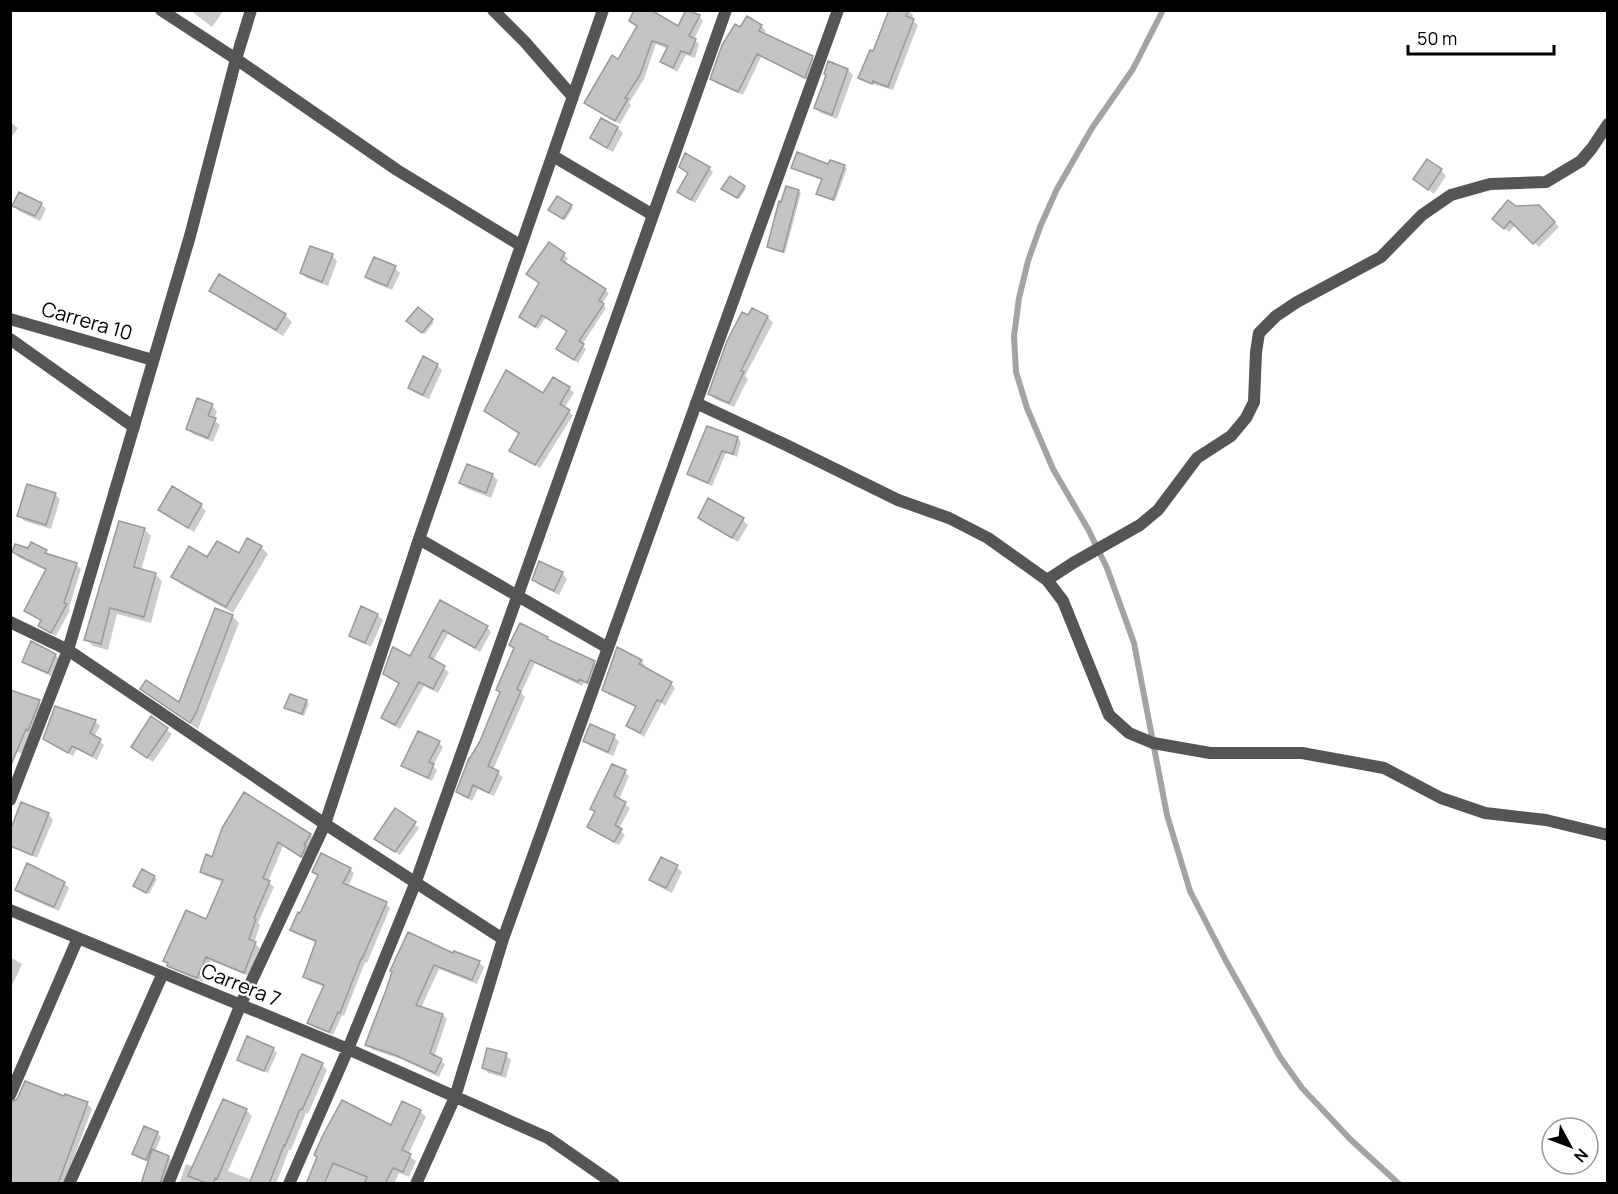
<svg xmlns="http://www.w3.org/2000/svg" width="1618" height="1194" font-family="Manrope,sans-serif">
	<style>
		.shadow { fill: #0003; fill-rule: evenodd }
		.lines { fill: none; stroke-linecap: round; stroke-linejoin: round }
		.stream { stroke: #a3a3a3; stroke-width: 6 }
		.building { fill: #c4c4c4; stroke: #999; stroke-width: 1.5 }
		.street { stroke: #555; stroke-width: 12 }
		.labels { text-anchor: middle; stroke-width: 4.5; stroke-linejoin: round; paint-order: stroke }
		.street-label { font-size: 20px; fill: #000; stroke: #fff }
	</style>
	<rect width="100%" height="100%" fill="#fff"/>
	<path class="shadow" d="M 190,10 L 224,10 L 212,27 Z
		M 908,10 L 913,15 L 911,20 L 918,25 L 893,90 L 865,82 L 860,78 L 874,53 Z
		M 699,16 L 703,21 L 694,39 L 699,44 L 695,58 L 686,55 L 677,72 L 662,62 L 668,49 L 656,44 L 644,79 L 629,103 L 631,105 L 620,124 L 585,103 L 618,61 L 638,27 L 630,21 L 679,28 Z
		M 761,26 L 766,31 L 763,34 L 812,57 L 816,61 L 809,81 L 761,57 L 743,95 L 716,83 L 712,79 L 740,29 Z
		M 829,63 L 848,70 L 853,75 L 837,119 L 821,113 L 816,108 L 828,76 Z
		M 602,120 L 618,128 L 623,133 L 613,152 L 597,143 L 592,138 Z
		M 10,122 L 18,128 L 11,138 L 10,137 Z
		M 829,166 L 844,166 L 847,169 L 835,201 L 818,194 L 823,180 L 793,168 Z
		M 681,167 L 709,168 L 713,172 L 695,203 L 679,192 L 690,174 Z
		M 1441,170 L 1446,176 L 1434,194 L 1420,184 Z
		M 744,187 L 746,189 L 739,199 L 725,190 Z
		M 798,191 L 801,193 L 785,253 L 771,249 L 769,247 L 782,204 Z
		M 41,204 L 46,209 L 40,221 L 19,211 L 14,205 Z
		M 571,206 L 573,208 L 565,220 L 552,212 Z
		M 1538,206 L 1559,227 L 1539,247 L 1516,224 L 1509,232 L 1498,223 L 1516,208 Z
		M 549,244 L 568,258 L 564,264 L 609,293 L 602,304 L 606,308 L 582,345 L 586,349 L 578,363 L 558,349 L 568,332 L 546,317 L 538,329 L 521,317 L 540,283 Z
		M 332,255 L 337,261 L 328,286 L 307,278 L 301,273 Z
		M 395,268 L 400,273 L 392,290 L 372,282 L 367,276 Z
		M 211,290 L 285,315 L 292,322 L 283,336 L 218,297 Z
		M 418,309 L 434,322 L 425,334 L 408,320 Z
		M 752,310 L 768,317 L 773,323 L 745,376 L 748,379 L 734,407 L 715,399 L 710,393 Z
		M 437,365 L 442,370 L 429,399 L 415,393 L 409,388 Z
		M 569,388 L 574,393 L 564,408 L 573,415 L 540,468 L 511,450 L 520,434 L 486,411 Z
		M 212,406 L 217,411 L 214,420 L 220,425 L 213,442 L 193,434 L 187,429 Z
		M 738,438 L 741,442 L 737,457 L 726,453 L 712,486 L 692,477 L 689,474 Z
		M 492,475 L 498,480 L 491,498 L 466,488 L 461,483 Z
		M 55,494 L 60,499 L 51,529 L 24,521 L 19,516 Z
		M 201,506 L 206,511 L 194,532 L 160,510 Z
		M 700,518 L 743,520 L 748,525 L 738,542 L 705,523 Z
		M 120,523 L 144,529 L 151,536 L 141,570 L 155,574 L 162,581 L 151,623 L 117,614 L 108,650 L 93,646 L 86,639 ZM 142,532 L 145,532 L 133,574 L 130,574 Z
		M 261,547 L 268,554 L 233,613 L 181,584 L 173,576 L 208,559 L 239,555 Z
		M 28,550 L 46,551 L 50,556 L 76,564 L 81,569 L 69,608 L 70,610 L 56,636 L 45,631 L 40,626 L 42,622 L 26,611 L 47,571 L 18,557 L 14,552 Z
		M 562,573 L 567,579 L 559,595 L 539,585 L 534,580 Z
		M 441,602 L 487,627 L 491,632 L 480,652 L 448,634 L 433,661 L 449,672 L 438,693 L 424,686 L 400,729 L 387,722 L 383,718 L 400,684 L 385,674 L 410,658 Z
		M 377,615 L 383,620 L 371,647 L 356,640 L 350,635 Z
		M 232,616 L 239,623 L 198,729 L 149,696 L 142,689 L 180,704 Z
		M 521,625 L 551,642 L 594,662 L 598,667 L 591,686 L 584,682 L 582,686 L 535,663 L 521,693 L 525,697 L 493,770 L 503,777 L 494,796 L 478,789 L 472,801 L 458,792 L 501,694 L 497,690 L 515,649 Z
		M 55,655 L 61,660 L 53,677 L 29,666 L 24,661 Z
		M 641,661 L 645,665 L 644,669 L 671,683 L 675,688 L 665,706 L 662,703 L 644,737 L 627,726 L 637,708 L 608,694 L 603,689 Z
		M 10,698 L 39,702 L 44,707 L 23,754 L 10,749 Z
		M 306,701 L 309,704 L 304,716 L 286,708 Z
		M 56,708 L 95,721 L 100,726 L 94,737 L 104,745 L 97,760 L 77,749 L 73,756 L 44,738 Z
		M 152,718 L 172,734 L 153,762 L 138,752 Z
		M 614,736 L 619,742 L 613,756 L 590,746 L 585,741 Z
		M 439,743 L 443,747 L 433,766 L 437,770 L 432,781 L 407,769 L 403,765 Z
		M 625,772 L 629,776 L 619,800 L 630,808 L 619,829 L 625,835 L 619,845 L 593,831 L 589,827 L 596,813 L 592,809 Z
		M 396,810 L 419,828 L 400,855 L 376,839 Z
		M 48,814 L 53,820 L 37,858 L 10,846 Z
		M 224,828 L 310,835 L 315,839 L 305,860 L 283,846 L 268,882 L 274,887 L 258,923 L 260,925 L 254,943 L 260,948 L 249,976 L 211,961 L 202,982 L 174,970 L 165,961 L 207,921 L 223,882 L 206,876 L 201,871 L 213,859 Z
		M 677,867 L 682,872 L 672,893 L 656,885 L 651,880 Z
		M 350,869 L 354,873 L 348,887 L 386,904 L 390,908 L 367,963 L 365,962 L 344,1016 L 342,1015 L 333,1035 L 313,1027 L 309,1023 L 325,987 L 309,981 L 305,976 L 317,943 L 296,934 L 292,930 L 319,877 L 314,872 Z
		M 142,871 L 157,879 L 149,894 L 135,886 Z
		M 64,883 L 69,888 L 59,911 L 22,895 L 17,890 Z
		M 409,934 L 454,955 L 455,952 L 479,962 L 484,967 L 477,984 L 439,969 L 421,1008 L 443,1015 L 447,1019 L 434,1057 L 445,1064 L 439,1077 L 401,1059 L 371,1049 L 367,1044 Z
		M 10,957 L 22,964 L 10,990 Z
		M 273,1049 L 277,1053 L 268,1073 L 243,1064 L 239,1060 Z
		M 506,1055 L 511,1060 L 506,1078 L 488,1073 L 483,1068 Z
		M 322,1065 L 327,1070 L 308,1114 L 306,1113 L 291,1150 L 289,1150 L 276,1184 L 179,1184 L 186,1164 L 194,1167 L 246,1110 L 252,1116 L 228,1171 L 252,1180 Z
		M 65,1098 L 87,1103 L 92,1109 L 64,1184 L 10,1184 Z
		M 420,1111 L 426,1117 L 408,1155 L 416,1161 L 409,1177 L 399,1173 L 394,1184 L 307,1184 L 318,1157 L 392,1127 Z
		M 157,1133 L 161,1137 L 155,1152 L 169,1158 L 174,1162 L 165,1184 L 144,1184 L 149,1162 L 138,1158 L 134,1154 Z"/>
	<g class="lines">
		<path class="stream" d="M 1163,10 L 1133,69 L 1092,128 L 1057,189 L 1040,227 L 1028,261 L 1019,298 L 1014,336 L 1016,372 L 1027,408 L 1053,469 L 1088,529 L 1107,568 L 1134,643 L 1167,815 L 1190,891 L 1226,961 L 1280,1057 L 1302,1088 L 1350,1139 L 1399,1184"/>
	</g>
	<path class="building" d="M 634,10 L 651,10 L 678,26 L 686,10 L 700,15 L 689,36 L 696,39 L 690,54 L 681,51 L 673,68 L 660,62 L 668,46 L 652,41 L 640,75 L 625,98 L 628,99 L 615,121 L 584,103 L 612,55 L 618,59 L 637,26 L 629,21 Z
		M 889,10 L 909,10 L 906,16 L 914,19 L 888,87 L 873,81 L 872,84 L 858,78 L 870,50 L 873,51 Z
		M 747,16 L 762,25 L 759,31 L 813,56 L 805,78 L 757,54 L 738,92 L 710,79 L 722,45 L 735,24 L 740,27 Z
		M 828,61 L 848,69 L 832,115 L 814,108 L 826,75 L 824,74 Z
		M 601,118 L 618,127 L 607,148 L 590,138 Z
		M 797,152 L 828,164 L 830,160 L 845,165 L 833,200 L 816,194 L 822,179 L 791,168 Z
		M 685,153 L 710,167 L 691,200 L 677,192 L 688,173 L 679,167 Z
		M 1427,159 L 1442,169 L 1428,190 L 1413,179 Z
		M 730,176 L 745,186 L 737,198 L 721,189 Z
		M 786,186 L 799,190 L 783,252 L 767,247 L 779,201 L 781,202 Z
		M 19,192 L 42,203 L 35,216 L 12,206 Z
		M 557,196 L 572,205 L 563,219 L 548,210 Z
		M 1508,200 L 1516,206 L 1539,205 L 1555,222 L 1533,244 L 1510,221 L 1504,229 L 1492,219 Z
		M 549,242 L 565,253 L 561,260 L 606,289 L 599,300 L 604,304 L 579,341 L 584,344 L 574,360 L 556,349 L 567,331 L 542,315 L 535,327 L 519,317 L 539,283 L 526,274 Z
		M 310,246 L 333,254 L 322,282 L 300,273 Z
		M 374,257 L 396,266 L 387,286 L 365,277 Z
		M 219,274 L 286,314 L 276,330 L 209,291 Z
		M 418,307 L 433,319 L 422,333 L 406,321 Z
		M 752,308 L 768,316 L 741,371 L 744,372 L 729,403 L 708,394 L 727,341 L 742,312 L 748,315 Z
		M 423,356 L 438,364 L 423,395 L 408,388 Z
		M 506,370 L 543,393 L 553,377 L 570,387 L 560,404 L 570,410 L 535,465 L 509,451 L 519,433 L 484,411 Z
		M 197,398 L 213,404 L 208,416 L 216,418 L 208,438 L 186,429 Z
		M 707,426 L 738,437 L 733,454 L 722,451 L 708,483 L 687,474 Z
		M 467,464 L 493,474 L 486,493 L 459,483 Z
		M 27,484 L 56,493 L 46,525 L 17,516 Z
		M 172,486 L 202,504 L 188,528 L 158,510 Z
		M 708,498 L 744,518 L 732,538 L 698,518 Z
		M 119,521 L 145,528 L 134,567 L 156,573 L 144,617 L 110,608 L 101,644 L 84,640 Z
		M 247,538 L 262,546 L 226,607 L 171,577 L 189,546 L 207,557 L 217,541 L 239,553 Z
		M 31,542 L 47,550 L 45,553 L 77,563 L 64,603 L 67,604 L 51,633 L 38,626 L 41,620 L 24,611 L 46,569 L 12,552 L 15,544 L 28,548 Z
		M 539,561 L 563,572 L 554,591 L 532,580 Z
		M 440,600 L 488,626 L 475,648 L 443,630 L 429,657 L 445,666 L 433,689 L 419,682 L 395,725 L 381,718 L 399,683 L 383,674 L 391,651 L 393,647 L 410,656 Z
		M 361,606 L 378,614 L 365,643 L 349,636 Z
		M 215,608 L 233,615 L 196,713 L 190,723 L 140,689 L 146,680 L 179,702 Z
		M 520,623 L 548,637 L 547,639 L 595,661 L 587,683 L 579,679 L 578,682 L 530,660 L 517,689 L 521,691 L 488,766 L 499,771 L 489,793 L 473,785 L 468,798 L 456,792 L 469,758 L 470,758 L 480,741 L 500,692 L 496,690 L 514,648 L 509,645 Z
		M 31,641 L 56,654 L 48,673 L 22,662 Z
		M 617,647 L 642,660 L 639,664 L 672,682 L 661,702 L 657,700 L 640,733 L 626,726 L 636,706 L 602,690 Z
		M 10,690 L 40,700 L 28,731 L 26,729 L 11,765 Z
		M 290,694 L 307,700 L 302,714 L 284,708 Z
		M 55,706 L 96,720 L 90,733 L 101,739 L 92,756 L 72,746 L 68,753 L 43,739 Z
		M 151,716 L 168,728 L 147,758 L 131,747 Z
		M 590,724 L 615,735 L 608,752 L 583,741 Z
		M 418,731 L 440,741 L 429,762 L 434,764 L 428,778 L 401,766 Z
		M 612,764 L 626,770 L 614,796 L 626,802 L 615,825 L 622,829 L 614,842 L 587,827 L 595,811 L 590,809 Z
		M 244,792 L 311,834 L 304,845 L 306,846 L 301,857 L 278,842 L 263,878 L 270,881 L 254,918 L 256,919 L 249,939 L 256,942 L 244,973 L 206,957 L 197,978 L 167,966 L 168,963 L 163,961 L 186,910 L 206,919 L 223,880 L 200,872 L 206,854 L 212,857 L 222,828 Z
		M 21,802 L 49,813 L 32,855 L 10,846 L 10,831 Z
		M 395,808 L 416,822 L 395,852 L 374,839 Z
		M 321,853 L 351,868 L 343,883 L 387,902 L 362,959 L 361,959 L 340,1013 L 338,1012 L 329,1032 L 307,1023 L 324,985 L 303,977 L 316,941 L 290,930 L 298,912 L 300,913 L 318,875 L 312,872 Z
		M 661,857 L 678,865 L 666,888 L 649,880 Z
		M 27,863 L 65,882 L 54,907 L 15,890 Z
		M 142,869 L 155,876 L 146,893 L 133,886 Z
		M 408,932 L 453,953 L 454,951 L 480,961 L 472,980 L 434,965 L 416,1005 L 443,1014 L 430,1053 L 442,1059 L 435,1073 L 395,1055 L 365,1045 L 386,990 L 392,972 L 390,971 Z
		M 247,1036 L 274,1048 L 264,1071 L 237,1060 Z
		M 487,1048 L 507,1053 L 501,1074 L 482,1068 Z
		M 302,1054 L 323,1063 L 302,1110 L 300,1109 L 285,1146 L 284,1145 L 269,1184 L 249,1184 Z
		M 25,1081 L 64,1096 L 65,1094 L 88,1102 L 58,1184 L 10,1184 L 10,1103 L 17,1099 Z
		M 223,1099 L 247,1109 L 217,1179 L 215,1178 L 213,1184 L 209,1184 L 188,1176 Z
		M 342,1100 L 391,1125 L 402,1101 L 421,1110 L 402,1150 L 411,1154 L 403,1172 L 393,1168 L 385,1184 L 364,1184 L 367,1177 L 333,1163 L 324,1184 L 306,1184 L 317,1157 L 314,1155 L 323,1135 Z
		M 144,1126 L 158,1132 L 146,1160 L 132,1154 Z
		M 152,1149 L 169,1156 L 160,1184 L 141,1184 Z"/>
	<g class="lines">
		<path class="street" d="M 161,10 L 236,59 L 397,170 L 520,245
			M 493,10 L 525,42 L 573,97
			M 553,156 L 653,215
			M 10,319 L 153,360
			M 10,339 L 134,427
			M 696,403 L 784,444 L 898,500 L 949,518 L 988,538 L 1047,580 L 1063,601 L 1109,715 L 1129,733 L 1153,743 L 1210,753 L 1302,753 L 1384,768 L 1441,798 L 1485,813 L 1546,820 L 1608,835
			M 419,539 L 608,648
			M 1047,580 L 1073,563 L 1140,525 L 1158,510 L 1197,458 L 1231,436 L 1246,418 L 1254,402 L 1256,352 L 1259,333 L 1276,316 L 1297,302 L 1381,257 L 1422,215 L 1451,195 L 1490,184 L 1546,182 L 1581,161 L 1592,148 L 1608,124
			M 10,622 L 68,650 L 325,824 L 503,939
			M 10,800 L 68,650 L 190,236 L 236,59 L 251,10
			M 10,910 L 348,1049 L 548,1138 L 614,1184
			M 10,1095 L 78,938
			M 69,1184 L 163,973
			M 168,1184 L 240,1006 L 325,824 L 419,539 L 603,10
			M 289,1184 L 348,1049 L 415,884 L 726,10
			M 416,1184 L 455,1097 L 503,939 L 838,10"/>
	</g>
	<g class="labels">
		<g class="street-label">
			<text transform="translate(87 321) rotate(16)" y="7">Carrera 10</text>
			<text transform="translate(241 985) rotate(22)" y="7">Carrera 7</text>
		</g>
	</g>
	<rect width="1618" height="1194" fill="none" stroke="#000000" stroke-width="24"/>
	<g transform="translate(1570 1146) rotate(131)"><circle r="28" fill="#ffffff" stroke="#999999" stroke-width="1.5"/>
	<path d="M0-4.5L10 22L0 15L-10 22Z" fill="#000000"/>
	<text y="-9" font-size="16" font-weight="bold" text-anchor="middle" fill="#000000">N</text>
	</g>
	<path d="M1408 45v9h146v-9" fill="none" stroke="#000000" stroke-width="3"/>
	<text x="1417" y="45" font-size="18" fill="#000000" stroke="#ffffff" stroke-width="4.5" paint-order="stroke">50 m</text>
</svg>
